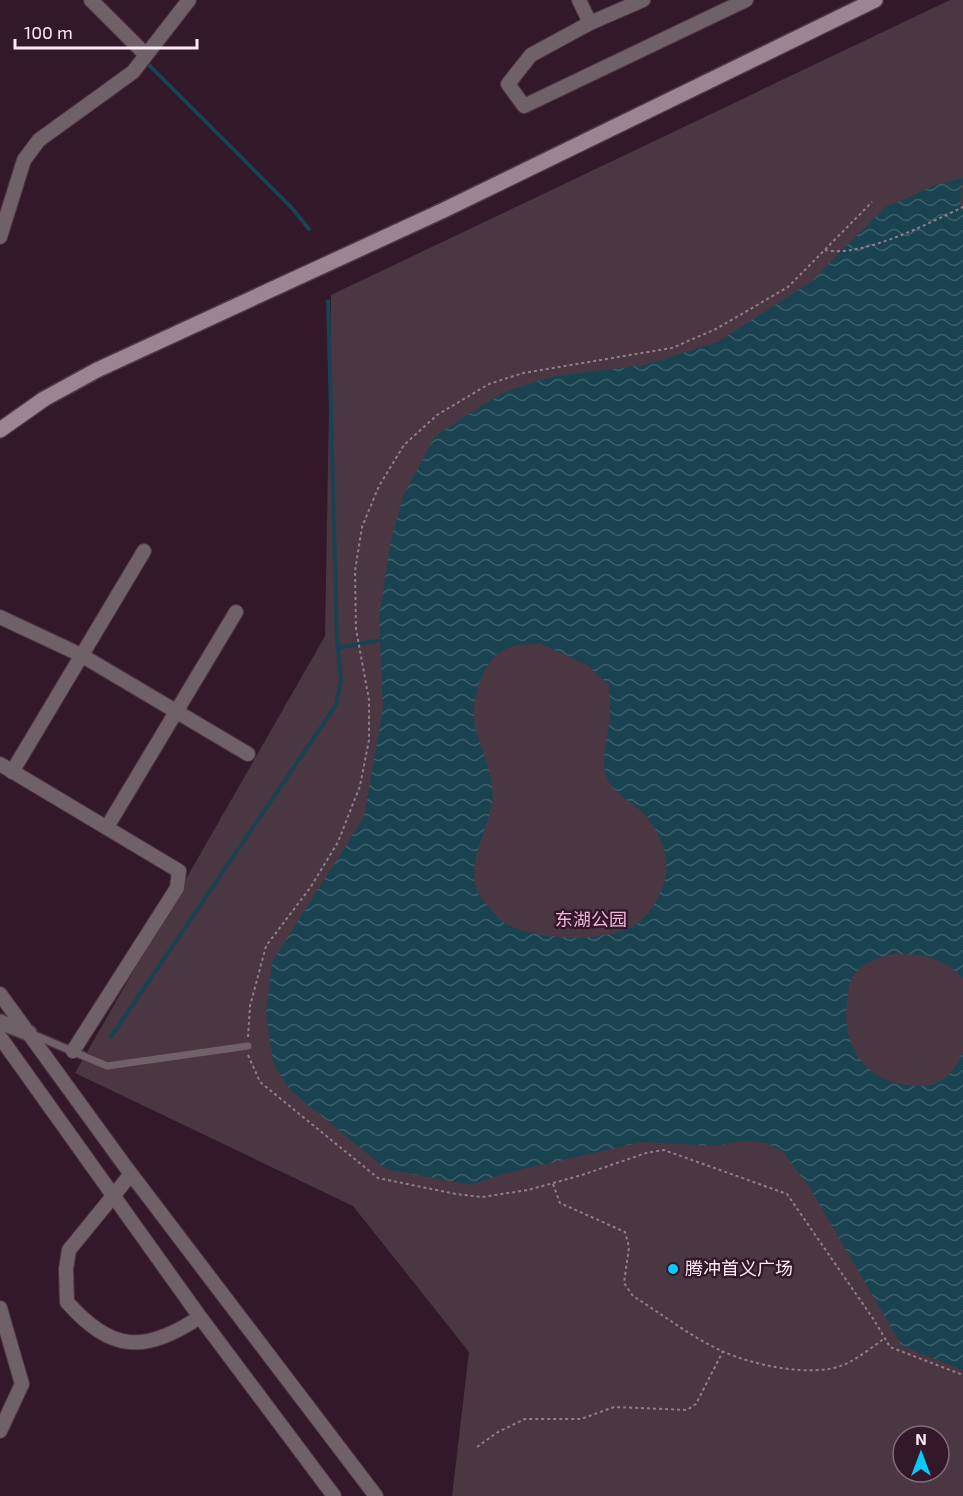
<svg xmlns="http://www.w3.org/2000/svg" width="963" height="1496" font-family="'Exo 2','Noto Sans SC',sans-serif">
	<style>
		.green { fill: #4a3742; fill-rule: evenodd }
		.water { fill: url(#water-waves); fill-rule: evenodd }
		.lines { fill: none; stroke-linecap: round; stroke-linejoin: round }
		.stream { stroke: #194351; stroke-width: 4 }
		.service-casing { stroke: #4f3545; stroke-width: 10 }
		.minor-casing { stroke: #4f3545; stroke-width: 16 }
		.tertiary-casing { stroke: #4f3545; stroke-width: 18 }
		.secondary-casing { stroke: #4f3545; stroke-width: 18 }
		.path { stroke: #947d8b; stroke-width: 2; stroke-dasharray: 3 3; stroke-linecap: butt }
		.service { stroke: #706169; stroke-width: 7 }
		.minor { stroke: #706169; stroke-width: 14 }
		.tertiary { stroke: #706169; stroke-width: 15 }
		.secondary { stroke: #9c8492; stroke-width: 15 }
		.poi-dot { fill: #0acafa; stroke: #331829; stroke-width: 2 }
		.labels { text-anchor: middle; stroke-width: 5; stroke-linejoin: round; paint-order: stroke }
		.park-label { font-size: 18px; fill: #f0b5d8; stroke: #331829 }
		.poi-label { font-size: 18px; fill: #fce9f3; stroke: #331829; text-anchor: start }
	</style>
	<defs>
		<pattern id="water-waves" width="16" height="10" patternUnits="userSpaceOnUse" patternTransform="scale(1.5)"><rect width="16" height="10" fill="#194351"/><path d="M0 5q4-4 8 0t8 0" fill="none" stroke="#3b5e6a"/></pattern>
	</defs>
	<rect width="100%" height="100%" fill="#331829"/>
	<path class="green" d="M 950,0 L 963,0 L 963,1496 L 452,1496 L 469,1352 L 353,1206 L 75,1073 L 325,636 L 331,295 ZM 903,1436 L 939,1436 L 939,1472 L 903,1472 Z"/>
	<path class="water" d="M 963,178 L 960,205 L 963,209 L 963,978 C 945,958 922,954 897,954 C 882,954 857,965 851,980 C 848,986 848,996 847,1002 C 841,1048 868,1084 914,1086 C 942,1087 951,1076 963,1053 L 963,1370 L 902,1346 L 810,1188 L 783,1152 L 766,1143 L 741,1141 L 716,1146 L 642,1142 L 511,1172 L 470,1185 L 386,1169 L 290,1090 L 273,1062 L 266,1013 L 272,962 L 364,817 L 383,708 L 379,618 L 390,545 L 403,496 L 435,436 L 502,393 L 555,376 L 645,365 L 718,342 L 811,282 L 884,208 L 938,184 ZM 539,643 L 587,665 L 609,685 C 609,695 611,706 610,716 C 608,736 601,755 606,775 C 610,791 628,800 640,810 C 657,826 669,852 666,875 C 663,892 650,916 635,925 C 608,943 530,941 503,922 C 496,917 488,906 482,899 C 459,868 493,826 493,793 C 492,772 482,752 476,732 C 469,706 480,659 508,648 C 517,644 530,644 539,643 Z"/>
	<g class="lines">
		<path class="stream" d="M 146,62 L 292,208 L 309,229
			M 338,648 L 380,640
			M 111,1037 L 336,705 L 341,680 L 337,639 L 328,301"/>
		<g class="service-casing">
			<path id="service" d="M 32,1034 L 107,1066 L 248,1046"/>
		</g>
		<g class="minor-casing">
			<path id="minor" d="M 91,0 L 146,55
				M 579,0 L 590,23 L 531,55 L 508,84 L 524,106 L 746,0
				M 590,23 L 643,0
				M 0,237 L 24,160 L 39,140 L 133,72 L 189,0
				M 0,617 L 81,655 L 248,754
				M 0,764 L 179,871 L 177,888 L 73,1051
				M 12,772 L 144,551
				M 107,827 L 236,612
				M 0,994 L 125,1166 L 376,1496
				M 0,1037 L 200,1317 L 334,1496
				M 131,1174 L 69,1250 L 66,1269 L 67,1302 C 112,1353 145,1353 200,1317
				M 0,1308 L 22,1384 L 0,1431"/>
		</g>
		<g class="tertiary-casing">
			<path id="tertiary" d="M 0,1022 L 29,1033"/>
		</g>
		<g class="secondary-casing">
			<path id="secondary" d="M 0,430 L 44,399 L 97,370 L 444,210 L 875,0"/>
		</g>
		<path class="path" d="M 825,250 C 862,258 929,223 963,207
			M 248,1037 L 250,1006 L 266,946 L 310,888 L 338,842 L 360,786 L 369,740 L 369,700 L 356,629 L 355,571 L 362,527 L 379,486 L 404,445 L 437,415 L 489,384 L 523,373 L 672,348 L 716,329 L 788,287 L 872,202
			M 248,1055 L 260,1082 L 378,1178 L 456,1194 L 482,1197 L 528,1190 L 582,1175 L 646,1153 L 664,1150 L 787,1194 L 874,1320 L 890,1347 L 963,1375
			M 553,1184 L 560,1203 L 625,1232 L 629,1247 L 624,1283 L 633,1296 C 662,1314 691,1337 722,1351 C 752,1365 812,1378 843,1365 C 858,1359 872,1347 885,1338
			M 477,1447 L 498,1432 L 525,1419 L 581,1419 L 614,1407 L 687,1410 L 696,1404 L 723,1351"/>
		<use href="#service" class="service"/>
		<use href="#minor" class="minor"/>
		<use href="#tertiary" class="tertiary"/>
		<use href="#secondary" class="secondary"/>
	</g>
	<circle class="poi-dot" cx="673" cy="1269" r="6"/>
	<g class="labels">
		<g class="park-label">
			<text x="591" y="926">东湖公园</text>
		</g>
		<g class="poi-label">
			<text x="685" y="1275">腾冲首义广场</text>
		</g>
	</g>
	<g transform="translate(921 1454)"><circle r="28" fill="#331829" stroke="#836c7a" stroke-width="1.5"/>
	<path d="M0-4.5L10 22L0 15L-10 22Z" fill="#0acafa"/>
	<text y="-9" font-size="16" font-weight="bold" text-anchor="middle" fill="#fce9f3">N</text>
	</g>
	<path d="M15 39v9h182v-9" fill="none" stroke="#fce9f3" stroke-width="3"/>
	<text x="24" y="39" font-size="18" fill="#fce9f3" stroke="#331829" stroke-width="4.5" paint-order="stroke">100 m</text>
</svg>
